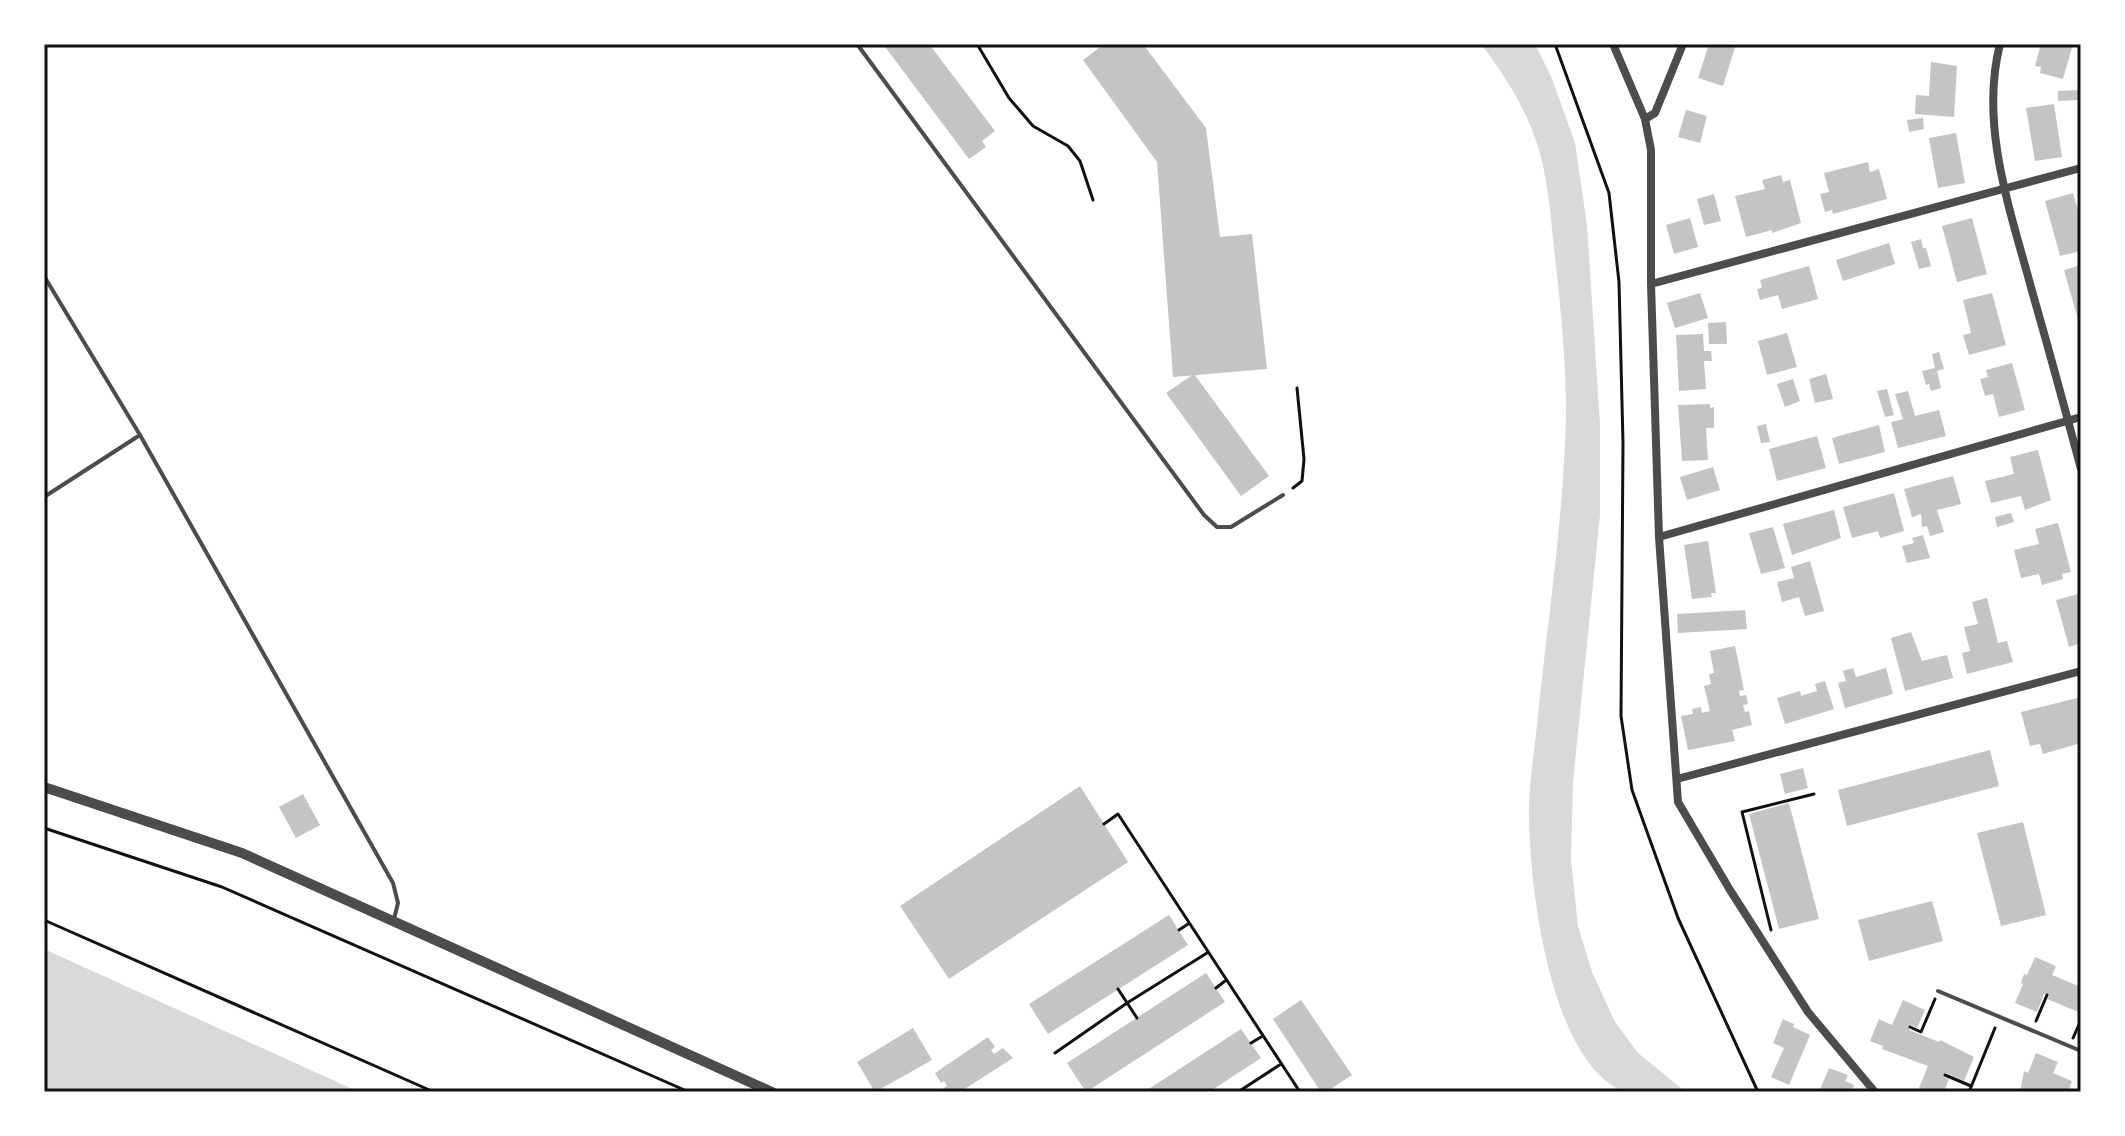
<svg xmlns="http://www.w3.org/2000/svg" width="2125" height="1136" font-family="'Work Sans',sans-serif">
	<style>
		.water { fill: #d9d9d9 }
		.building { fill: #c4c4c4 }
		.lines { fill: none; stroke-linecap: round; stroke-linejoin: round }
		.path { stroke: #111; stroke-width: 3 }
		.service { stroke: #4c4c4c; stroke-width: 4 }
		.minor { stroke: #4c4c4c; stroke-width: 8 }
		.tertiary { stroke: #4c4c4c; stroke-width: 10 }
		.neatline { fill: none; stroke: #111; stroke-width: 3 }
	</style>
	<rect width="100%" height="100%" fill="#fff"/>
	<path class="water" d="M 1481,44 L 1535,44 L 1551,76 L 1575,143 L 1587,225 L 1600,424 L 1600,515 L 1573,782 L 1571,859 L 1578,926 L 1592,972 L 1615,1022 L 1638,1053 L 1686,1092 C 1671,1092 1632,1096 1620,1090 C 1548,1055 1528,879 1529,806 C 1530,776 1535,746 1538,716 C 1548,616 1564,515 1566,414 C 1566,362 1561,310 1555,257 C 1551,222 1549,185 1539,150 C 1528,112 1505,75 1481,44 Z
		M 44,949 L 359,1092 L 44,1092 Z"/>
	<path class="building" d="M 883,44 L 929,44 L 995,131 L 982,141 L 986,147 L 969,159 Z
		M 1104,44 L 1143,44 L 1206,128 L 1220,237 L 1252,234 L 1267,369 L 1173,377 L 1157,162 L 1083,60 Z
		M 1709,44 L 1736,44 L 1723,86 L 1698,78 Z
		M 2041,44 L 2073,44 L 2063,79 L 2040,73 L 2041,67 L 2035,66 Z
		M 1931,62 L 1957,66 L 1954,117 L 1915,114 L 1916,95 L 1929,96 Z
		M 2080,90 L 2080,100 L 2058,101 L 2058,91 Z
		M 2054,104 L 2062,157 L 2035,161 L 2026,108 Z
		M 1686,110 L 1707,116 L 1700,143 L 1678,137 Z
		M 1923,118 L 1924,129 L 1909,132 L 1907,120 Z
		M 1956,133 L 1965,183 L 1938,188 L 1929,138 Z
		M 1868,162 L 1870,172 L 1879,169 L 1887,199 L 1833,214 L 1832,210 L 1825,212 L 1820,194 L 1829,192 L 1824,173 Z
		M 1781,175 L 1783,182 L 1790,180 L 1801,223 L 1772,233 L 1772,230 L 1746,237 L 1735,196 L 1765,189 L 1762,180 Z
		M 2073,193 L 2081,221 L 2081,251 L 2060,256 L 2045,201 Z
		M 1714,194 L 1721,221 L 1704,225 L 1697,199 Z
		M 1690,218 L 1698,247 L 1674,254 L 1666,225 Z
		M 1972,218 L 1987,274 L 1957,282 L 1942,226 Z
		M 1921,239 L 1923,248 L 1926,248 L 1931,266 L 1919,269 L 1911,242 Z
		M 1889,243 L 1895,264 L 1843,281 L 1836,260 Z
		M 2081,265 L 2081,327 L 2080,327 L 2064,270 Z
		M 1809,266 L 1818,299 L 1782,309 L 1778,295 L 1760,300 L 1757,289 L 1762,288 L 1760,280 Z
		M 1700,293 L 1708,318 L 1675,328 L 1667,303 Z
		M 1992,293 L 2006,345 L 1969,355 L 1963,335 L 1971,333 L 1963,300 Z
		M 1726,322 L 1727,344 L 1709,344 L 1708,323 Z
		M 1787,333 L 1797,367 L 1767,375 L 1758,341 Z
		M 1703,334 L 1704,351 L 1711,351 L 1712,361 L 1704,361 L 1706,389 L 1679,391 L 1676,335 Z
		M 1939,352 L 1944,369 L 1937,371 L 1941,388 L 1931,391 L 1929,384 L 1926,385 L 1922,371 L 1935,368 L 1932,354 Z
		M 2012,363 L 2025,410 L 1999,417 L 1993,394 L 1985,396 L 1980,379 L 1988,377 L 1986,370 Z
		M 1194,374 L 1269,476 L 1241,496 L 1166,393 Z
		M 1826,374 L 1833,399 L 1815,403 L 1809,379 Z
		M 1793,379 L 1800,401 L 1785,407 L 1777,384 Z
		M 1887,389 L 1894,415 L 1885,417 L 1877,391 Z
		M 1908,391 L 1915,416 L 1939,410 L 1946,436 L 1898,448 L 1891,422 L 1903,419 L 1895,394 Z
		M 1710,404 L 1710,408 L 1714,407 L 1714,428 L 1706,428 L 1708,460 L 1682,461 L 1678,405 Z
		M 1766,424 L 1770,442 L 1761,443 L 1757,426 Z
		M 1879,425 L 1885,452 L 1839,464 L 1832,438 Z
		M 1817,436 L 1826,468 L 1777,481 L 1769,449 Z
		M 2038,450 L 2051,500 L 2025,510 L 2021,496 L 1991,503 L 1985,481 L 2014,474 L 2010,457 Z
		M 1713,467 L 1720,490 L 1687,500 L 1680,477 Z
		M 1953,476 L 1961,504 L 1937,510 L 1944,532 L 1930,536 L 1927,526 L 1922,527 L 1921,514 L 1912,517 L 1904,489 Z
		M 1894,493 L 1904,531 L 1880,538 L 1878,531 L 1852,538 L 1843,507 Z
		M 1834,510 L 1841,538 L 1792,555 L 1783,524 Z
		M 2011,513 L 2014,522 L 1997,527 L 1995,517 Z
		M 2058,523 L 2071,572 L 2062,574 L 2063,579 L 2042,585 L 2039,574 L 2021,578 L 2014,550 L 2039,544 L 2035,529 Z
		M 1773,527 L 1785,568 L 1761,574 L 1749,533 Z
		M 1923,535 L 1930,558 L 1907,563 L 1902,546 L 1914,543 L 1912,538 Z
		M 1708,541 L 1716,593 L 1711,593 L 1712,597 L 1692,599 L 1684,545 Z
		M 1810,561 L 1824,611 L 1805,616 L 1799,597 L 1782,602 L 1777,582 L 1794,578 L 1791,567 Z
		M 2078,594 L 2081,606 L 2081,643 L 2069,647 L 2056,600 Z
		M 1987,598 L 1998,643 L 2007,641 L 2013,662 L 1967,674 L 1962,653 L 1970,651 L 1964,627 L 1978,624 L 1972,602 Z
		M 1745,610 L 1747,629 L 1678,633 L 1677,614 Z
		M 1911,632 L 1922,661 L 1947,655 L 1953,678 L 1905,691 L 1891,638 Z
		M 1735,646 L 1744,690 L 1739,691 L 1740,696 L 1746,695 L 1748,704 L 1743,705 L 1745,712 L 1749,711 L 1752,725 L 1732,730 L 1735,741 L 1688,750 L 1681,716 L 1693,714 L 1692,709 L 1701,707 L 1702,713 L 1710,711 L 1704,686 L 1711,684 L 1709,674 L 1714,673 L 1710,651 Z
		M 1853,668 L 1856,677 L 1886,668 L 1893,694 L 1845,708 L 1838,683 L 1846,681 L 1843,671 Z
		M 1825,681 L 1834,709 L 1785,724 L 1777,698 L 1800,691 L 1801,696 L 1817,691 L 1815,684 Z
		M 2081,697 L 2081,743 L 2043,754 L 2040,744 L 2030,746 L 2021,712 Z
		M 1990,750 L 1999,786 L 1847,826 L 1838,790 Z
		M 1803,768 L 1808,788 L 1785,794 L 1780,774 Z
		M 1080,786 L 1128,862 L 949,979 L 900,906 Z
		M 303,794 L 320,825 L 296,838 L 279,807 Z
		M 1789,803 L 1819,919 L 1779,929 L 1749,814 Z
		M 2023,822 L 2046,915 L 2001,926 L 1977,833 Z
		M 1932,901 L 1943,941 L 1869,961 L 1858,920 Z
		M 1169,915 L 1188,945 L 1048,1034 L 1029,1004 Z
		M 2035,957 L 2056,966 L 2052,975 L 2081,987 L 2081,1013 L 2047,999 L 2049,996 L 2044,994 L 2037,1012 L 2015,1003 L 2023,984 L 2021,983 L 2024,974 L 2027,975 Z
		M 1206,973 L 1225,1002 L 1086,1092 L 1067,1063 Z
		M 1301,1000 L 1352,1075 L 1326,1092 L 1321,1092 L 1273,1019 Z
		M 1903,1000 L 1925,1010 L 1917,1028 L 1911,1025 L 1909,1030 L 1939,1042 L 1940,1040 L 1974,1057 L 1964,1081 L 1946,1073 L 1944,1077 L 1949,1079 L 1944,1092 L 1927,1092 L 1919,1088 L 1928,1066 L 1882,1049 L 1883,1046 L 1870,1041 L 1879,1019 L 1892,1025 Z
		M 1783,1019 L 1794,1024 L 1793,1027 L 1810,1035 L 1789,1085 L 1771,1077 L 1784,1048 L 1773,1043 Z
		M 913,1028 L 932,1060 L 875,1092 L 857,1062 Z
		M 1241,1029 L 1261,1058 L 1209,1092 L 1144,1092 Z
		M 988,1037 L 995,1047 L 991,1050 L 994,1054 L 1003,1048 L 1013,1058 L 960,1092 L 937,1092 L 947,1086 L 944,1081 L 941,1083 L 935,1073 Z
		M 2036,1053 L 2058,1062 L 2053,1073 L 2072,1081 L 2068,1092 L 2020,1092 L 2024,1071 L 2028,1073 Z
		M 1829,1068 L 1848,1075 L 1845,1081 L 1854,1085 L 1852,1092 L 1819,1092 Z"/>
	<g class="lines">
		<path class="path" d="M 977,44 L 1009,98 L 1033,126 L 1068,146 L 1080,161 L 1093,200
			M 1555,44 L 1609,193 L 1619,282 L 1623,443 L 1621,716 L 1632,790 L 1678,918 L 1758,1092
			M 1293,488 L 1302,481 L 1304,459 L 1297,388
			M 1104,824 L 1118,814 L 1300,1092
			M 44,828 L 222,887 L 689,1092
			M 44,920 L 434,1092
			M 1179,930 L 1188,924
			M 1771,930 L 1742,812 L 1814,794
			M 1216,988 L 1225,981
			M 1118,989 L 1137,1018
			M 2036,1021 L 2047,995
			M 1910,1027 L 1921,1032 L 1935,999
			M 2073,1038 L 2081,1020
			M 1251,1043 L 1261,1037
			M 1055,1053 L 1127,1003 L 1207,953
			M 1945,1075 L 1971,1086
			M 1238,1092 L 1281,1064
			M 1969,1092 L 1995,1028"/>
		<path class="service" d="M 857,44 L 1204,515 L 1217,527 L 1231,527 L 1283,495
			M 44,276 L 140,435 L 393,883 L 398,903 L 394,919
			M 44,497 L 140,435
			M 1938,991 L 2081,1051"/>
		<path class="minor" d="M 1613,44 L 1645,119 L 1651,150 L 1651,284 L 1659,537 L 1678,802 L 1730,890 L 1808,1012 L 1875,1092
			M 2000,44 C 1979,126 2011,212 2032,291 C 2049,350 2065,409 2081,469
			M 1645,119 L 1655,113 L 1683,44
			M 1651,284 L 2081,168
			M 1659,537 L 2081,417
			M 1677,779 L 2081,671"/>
		<path class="tertiary" d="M 44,787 L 242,853 L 772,1092"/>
	</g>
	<rect width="2125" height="1136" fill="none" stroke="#ffffff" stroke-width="92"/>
	<rect x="46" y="46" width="2033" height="1044" class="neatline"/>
</svg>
